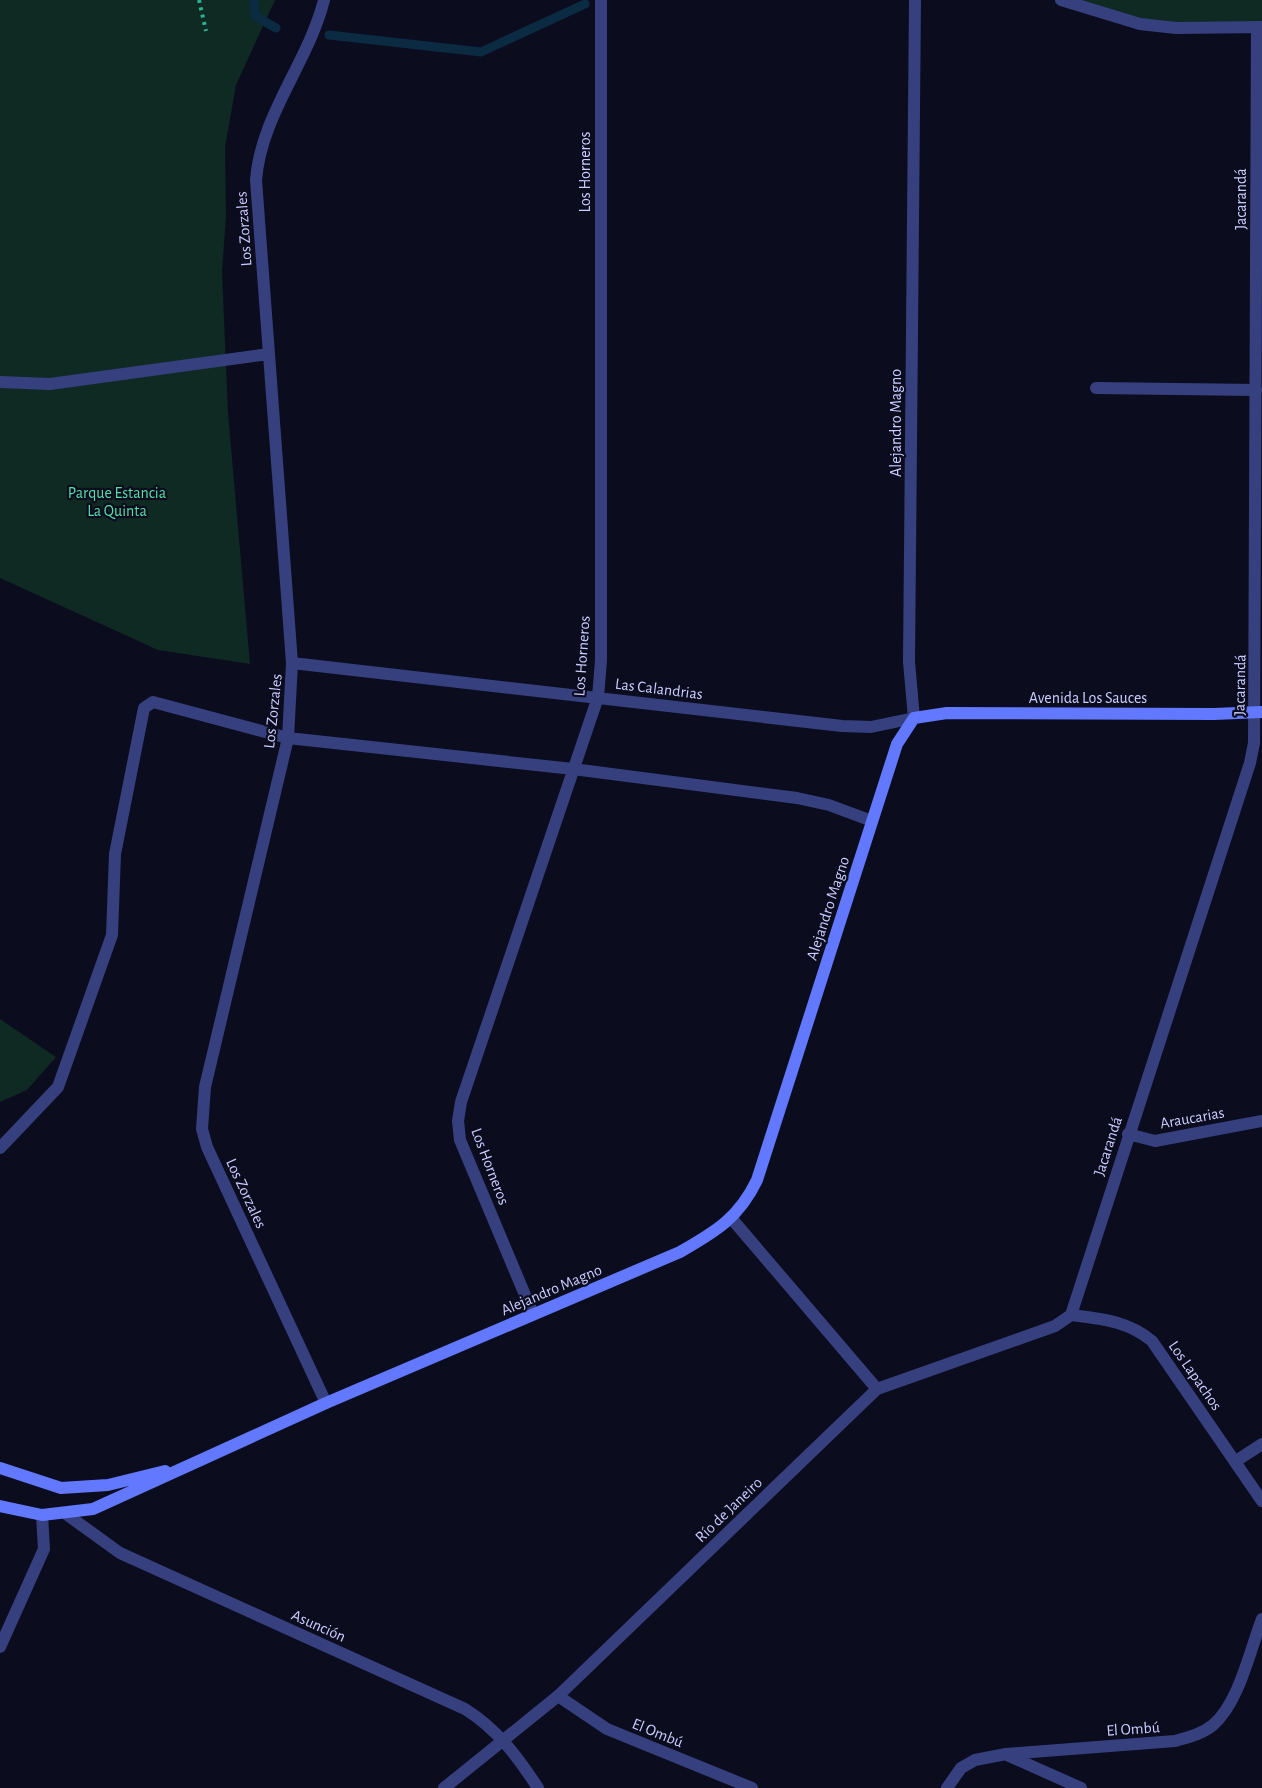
<svg xmlns="http://www.w3.org/2000/svg" width="1262" height="1788" font-family="'Alegreya Sans',sans-serif">
	<style>
		.green { fill: #0f2923 }
		.lines { fill: none; stroke-linecap: round; stroke-linejoin: round }
		.stream { stroke: #0b2b43; stroke-width: 9 }
		.path { stroke: #2cb192; stroke-width: 4; stroke-dasharray: 3 4.5; stroke-linecap: butt }
		.service { stroke: #36407e; stroke-width: 12 }
		.minor { stroke: #36407e; stroke-width: 12 }
		.secondary { stroke: #6178ff; stroke-width: 12 }
		.labels { text-anchor: middle; stroke-width: 4.5; stroke-linejoin: round; paint-order: stroke }
		.street-label { font-size: 16px; fill: #cacdff; stroke: #0c0c1f }
		.park-label { font-size: 16px; fill: #55dfa5; stroke: #0c0c1f }
	</style>
	<rect width="100%" height="100%" fill="#0c0c1f"/>
	<path class="green" d="M 0,0 L 275,0 L 236,85 L 225,147 L 226,217 L 222,271 L 228,413 L 250,664 L 158,650 L 0,578 Z
		M 1061,0 L 1262,0 L 1262,27 L 1176,28 Z
		M 0,1019 L 56,1057 L 27,1090 L 0,1102 Z"/>
	<g class="lines">
		<path class="stream" d="M 254,0 L 255,16 L 276,28
			M 329,35 L 481,52 L 585,4"/>
		<path class="path" d="M 199,0 L 206,31"/>
		<path class="service" d="M 1096,388 L 1256,390
			M 0,1148 L 58,1087 L 112,935 L 115,854 L 144,708 L 153,702 L 288,738"/>
		<path class="minor" d="M 324,0 C 308,63 261,115 256,180 L 292,663 L 288,738 L 205,1087 L 202,1129 L 207,1147 L 326,1403
			M 1061,0 L 1140,24 L 1176,28 L 1262,27
			M 0,382 L 50,384 L 269,354
			M 292,663 L 842,726 L 871,727 L 914,718 L 909,662 L 915,0
			M 288,738 L 573,769 L 797,798 L 829,805 L 872,821
			M 1128,1134 L 1155,1141 L 1262,1121
			M 732,1219 L 877,1389
			M 533,1314 L 460,1140 L 458,1121 L 461,1102 L 598,697 L 601,660 L 601,0
			M 1071,1315 L 1250,763 L 1254,743 L 1257,27
			M 1071,1315 C 1102,1319 1128,1321 1152,1341 L 1262,1501
			M 1236,1461 L 1262,1444
			M 66,1514 L 120,1553 L 465,1709 C 497,1729 518,1757 538,1788
			M 0,1647 L 44,1549 L 42,1515
			M 558,1696 L 607,1729 L 752,1788
			M 1007,1755 L 1081,1788
			M 444,1788 L 558,1696 L 877,1389 L 1055,1326 L 1071,1315
			M 947,1788 L 961,1768 L 975,1760 L 1006,1754 L 1175,1741 C 1189,1737 1202,1734 1213,1725 C 1239,1703 1250,1650 1262,1619"/>
		<path class="secondary" d="M 0,1468 L 61,1488 L 108,1485 L 165,1471
			M 0,1506 L 42,1515 L 93,1509 L 326,1403 L 680,1252 C 715,1232 739,1218 757,1180 L 897,744 L 914,718 L 947,713 L 1214,714 L 1262,712"/>
	</g>
	<g class="labels">
		<g class="street-label">
			<text transform="translate(584 172) rotate(-90)" y="6">Los Horneros</text>
			<text transform="translate(1240 199) rotate(-90)" y="6">Jacarandá</text>
			<text transform="translate(243 229) rotate(-94)" y="6">Los Zorzales</text>
			<text transform="translate(895 423) rotate(-90)" y="6">Alejandro Magno</text>
			<text transform="translate(581 656) rotate(-86)" y="6">Los Horneros</text>
			<text transform="translate(1239 685) rotate(-89)" y="6">Jacarandá</text>
			<text transform="translate(659 688) rotate(7)" y="6">Las Calandrias</text>
			<text x="1088" y="703">Avenida Los Sauces</text>
			<text transform="translate(272 711) rotate(-84)" y="6">Los Zorzales</text>
			<text transform="translate(827 908) rotate(-72)" y="6">Alejandro Magno</text>
			<text transform="translate(1192 1117) rotate(-10)" y="6">Araucarias</text>
			<text transform="translate(1107 1146) rotate(-72)" y="6">Jacarandá</text>
			<text transform="translate(491 1166) rotate(69)" y="6">Los Horneros</text>
			<text transform="translate(247 1193) rotate(65)" y="6">Los Zorzales</text>
			<text transform="translate(551 1289) rotate(-23)" y="6">Alejandro Magno</text>
			<text transform="translate(1196 1375) rotate(55)" y="6">Los Lapachos</text>
			<text transform="translate(728 1509) rotate(-44)" y="6">Río de Janeiro</text>
			<text transform="translate(319 1625) rotate(24)" y="6">Asunción</text>
			<text transform="translate(1133 1728) rotate(-4)" y="6">El Ombú</text>
			<text transform="translate(658 1732) rotate(22)" y="6">El Ombú</text>
		</g>
		<g class="park-label">
			<text x="117" y="498">Parque Estancia<tspan x="117" dy="18">La Quinta</tspan></text>
		</g>
	</g>
</svg>
